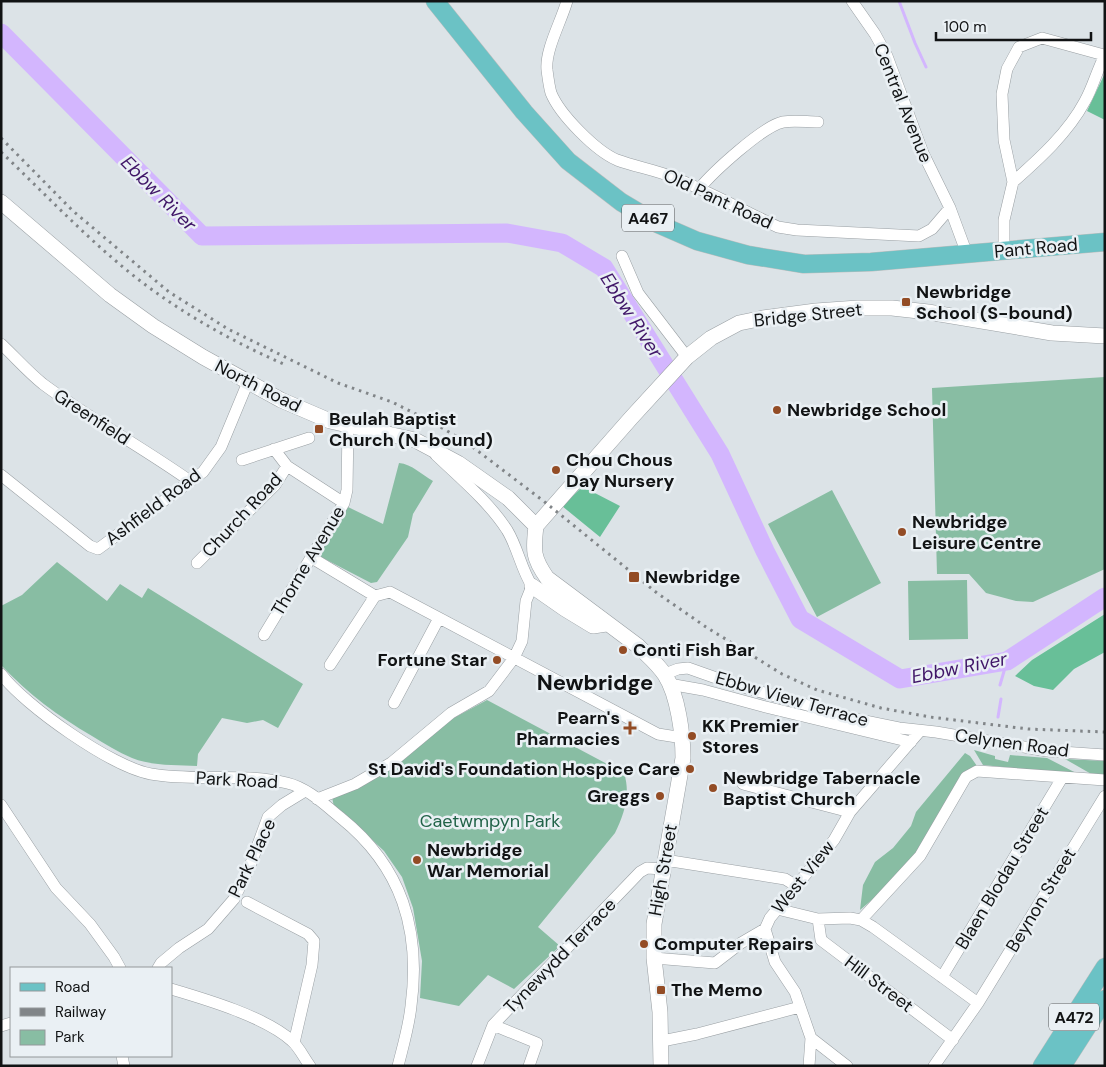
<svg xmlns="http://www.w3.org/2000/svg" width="1106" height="1067" font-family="'DM Sans',sans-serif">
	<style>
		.green { fill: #88bda3 }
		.forest { fill: #68bf98 }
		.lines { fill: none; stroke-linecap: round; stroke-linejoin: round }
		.stream { stroke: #d3b6fe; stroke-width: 3 }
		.river { stroke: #d3b6fe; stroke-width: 19 }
		.street-casing { stroke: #999fa3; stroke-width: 12 }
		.secondary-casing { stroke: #999fa3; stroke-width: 16 }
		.primary-casing { stroke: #bcbdbd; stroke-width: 19 }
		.street { stroke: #fff; stroke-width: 11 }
		.secondary { stroke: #fff; stroke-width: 15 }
		.primary { stroke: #6bc2c5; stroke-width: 18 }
		.rail { stroke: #818588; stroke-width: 3; stroke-dasharray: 2.5 5; stroke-linecap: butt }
		.poi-dot { fill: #934c25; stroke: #eaf0f4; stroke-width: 2 }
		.labels { text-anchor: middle; stroke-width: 5; stroke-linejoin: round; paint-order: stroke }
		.shield { fill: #eaf0f4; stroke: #525557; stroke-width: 1 }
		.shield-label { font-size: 16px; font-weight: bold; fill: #111314 }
		.street-label { font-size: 18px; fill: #111314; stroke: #eaf0f4 }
		.poi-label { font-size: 18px; font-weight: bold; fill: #111314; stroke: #eaf0f4; text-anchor: start }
		.park-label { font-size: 18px; fill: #216348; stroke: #eaf0f4 }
		.water-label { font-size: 19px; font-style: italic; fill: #401668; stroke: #eaf0f4 }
		.district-label { font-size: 22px; font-weight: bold; fill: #111314; stroke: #eaf0f4 }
	</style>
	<rect width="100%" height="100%" fill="#dce3e7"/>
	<path class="green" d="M 1105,377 L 1105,569 L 1033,602 L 1016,601 L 986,593 L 969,574 L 937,574 L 932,388 Z
		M 399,463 C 412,464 422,475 433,481 L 413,514 L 408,537 L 377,582 L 371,583 L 319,556 L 319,552 L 348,507 L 383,524 Z
		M 832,490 L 881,583 L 817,617 L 768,524 Z
		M 57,562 L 107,601 L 120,584 L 142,598 L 148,588 L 303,684 L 278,728 L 263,720 L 247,723 L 222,718 L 198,754 L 197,766 C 176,765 152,766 132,758 C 118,752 105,744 92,736 C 58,716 28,694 1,665 L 1,606 L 22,595 Z
		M 967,580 L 968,639 L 909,640 L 908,581 Z
		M 487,700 L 624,773 C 631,794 624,815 615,833 L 538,927 L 560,946 L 514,989 L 488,975 L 459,1006 L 420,998 L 422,961 L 413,908 L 402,877 L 384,851 L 344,813 L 334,807 L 332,797 L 450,720 Z
		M 974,750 L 995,756 L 995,759 L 1008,762 L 1010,755 L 1047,758 L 1080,775 L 983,765 Z
		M 965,753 L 970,756 L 977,766 L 917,852 L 880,893 L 860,910 L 863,885 L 875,862 L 893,848 L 911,826 L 916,812 Z
		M 1065,759 L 1105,761 L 1105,774 L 1093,775 Z"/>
	<path class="forest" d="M 1105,73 L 1105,120 L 1087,111 Z
		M 580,489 L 589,490 L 620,506 L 600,537 L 562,506 Z
		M 1105,614 L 1105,652 L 1074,669 L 1053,690 L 1034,686 L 1015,676 L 1032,660 Z"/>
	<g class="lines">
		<path class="stream" d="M 899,1 L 915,43 L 926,67
			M 1000,685 L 1007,661
			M 998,717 L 1001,699"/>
		<path class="river" d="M 1,33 L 202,236 L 507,233 L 562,243 L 604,268 L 720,454 L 765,551 L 800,619 L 900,679 L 1007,661 L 1105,597"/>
		<g class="street-casing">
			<path id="street" d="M 567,1 C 561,22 545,50 547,70 C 548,78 549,86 551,93 C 560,115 596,151 617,160 C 636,167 656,170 675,178 C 710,192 744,211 778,227 L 797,230 L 919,236 L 932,229 L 950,208 L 967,254
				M 852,1 L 875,34 L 887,56 L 923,153 L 950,208
				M 1013,182 C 1039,159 1068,133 1085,101 C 1093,87 1097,70 1105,55
				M 699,189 C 713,172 763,126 783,122 C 794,120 807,122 818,122
				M 1004,251 L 1004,220 L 1013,182 L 1004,140 L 1002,94 L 1007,69 L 1019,47 L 1042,38 L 1104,55
				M 622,256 L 638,293 L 687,357
				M 1,344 C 15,357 28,372 43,384 C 90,419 142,447 190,481
				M 274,449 L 287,466 L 344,503
				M 242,460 L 309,438
				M 1,475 L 90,546 L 98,549 L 203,472 L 221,447 L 248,382
				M 312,558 L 375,596
				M 197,563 L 275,485 L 287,466
				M 264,635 L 344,503 L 347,490 L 348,426
				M 330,665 L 375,596 L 390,592 L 658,734 L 683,738
				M 1,674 C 25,706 112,767 151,774 C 196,782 242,772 287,783 C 308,788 325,805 341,818 C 402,867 421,930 411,1006 C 409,1026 403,1046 398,1066
				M 665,674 L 678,669 L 688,668 L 736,685 L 860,720 L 899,728 L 936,732 L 1047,751 L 1105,755
				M 669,684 L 703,690 L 762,706 L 911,742
				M 394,703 L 439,618
				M 743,784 L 850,812
				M 317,799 L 355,784 L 391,763 L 451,713 L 489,691 L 514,658 L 522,641 L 526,601 L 532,586 C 521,569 518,548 507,530 C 489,502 460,478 436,455
				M 1,805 L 56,888 L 90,924 L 114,957 L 120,968
				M 665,860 L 785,879 L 795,885
				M 247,902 L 308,934 L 314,941 L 312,965 L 294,1043
				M 777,909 L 818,919 L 850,918 L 861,920 L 920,856 L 966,777 L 977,771 L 1105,780
				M 818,919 L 821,940 L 953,1040
				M 861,920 L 873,927 L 978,1003
				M 765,929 L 775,962 L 795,992 L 811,1038 L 809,1066
				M 654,958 L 715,963 L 741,943 L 765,929 L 770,918 L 834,840 L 850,812 L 920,731
				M 158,968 L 161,963 L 179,948 L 208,929 L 234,899 L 250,866 L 268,817 L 282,805 L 305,791
				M 942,977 L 1062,778
				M 171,989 C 205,999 266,1017 292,1041 C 299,1047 304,1058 310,1066
				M 493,1025 L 537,1043 L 529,1066
				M 1,1026 L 11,1023
				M 811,1038 L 847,1066
				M 662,1041 L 697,1034 L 800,1007
				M 122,1056 L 124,1066
				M 477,1066 L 493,1025 L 640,872 L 647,868 L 663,869
				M 934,1066 L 978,1003 L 1105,796"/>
		</g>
		<g class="secondary-casing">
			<path id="secondary" d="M 1,202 L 110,295 L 153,326 L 203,357 L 281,400 L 330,421 L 415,440 L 458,463 L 508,498 L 536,526
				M 536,526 L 631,418 L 687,357 L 711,338 L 739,323 L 763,318 L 816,311 L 858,308 L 892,308 L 928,312 L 1052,333 L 1105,336
				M 536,526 C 533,551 533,558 547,578 L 638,646 C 647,655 658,664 665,675 C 678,695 683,735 683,758 L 654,924 L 654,958 L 660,1012 L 661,1066
				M 532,586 L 565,609 L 593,626 L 606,624"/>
		</g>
		<g class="primary-casing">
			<path id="primary" d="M 435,1 L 524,112 L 568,161 L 621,202 L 658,224 L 697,241 L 748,255 L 804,264 L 871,262 L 1105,242
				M 1042,1066 L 1105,967
				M 1062,1066 L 1105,999"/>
		</g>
		<use href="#street" class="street"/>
		<use href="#secondary" class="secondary"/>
		<use href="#primary" class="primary"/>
		<path class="rail" d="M 1,138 L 73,211 L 169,292 L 228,329 L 338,383 L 392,402 L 430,421 L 466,442 L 546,503 L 657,593 L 706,627 L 782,674 L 817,690 L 881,708 L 930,717 L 1028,729 L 1105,732
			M 1,152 C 40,189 77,228 117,262 C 167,305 226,339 286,365"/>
	</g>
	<g class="poi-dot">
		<rect x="901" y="297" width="10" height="10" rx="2.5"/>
		<circle cx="777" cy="410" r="5"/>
		<rect x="314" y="424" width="10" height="10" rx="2.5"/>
		<circle cx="556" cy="470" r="5"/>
		<circle cx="902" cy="532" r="5"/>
		<rect x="628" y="571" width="12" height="12" rx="2.5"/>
		<circle cx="623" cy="650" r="5"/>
		<circle cx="497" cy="660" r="5"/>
		<path d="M627.5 720.5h5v5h5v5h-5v5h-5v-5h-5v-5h5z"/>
		<circle cx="692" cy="736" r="5"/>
		<circle cx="690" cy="769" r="5"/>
		<circle cx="713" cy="788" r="5"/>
		<circle cx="660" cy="796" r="5"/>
		<circle cx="417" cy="860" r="5"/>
		<circle cx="644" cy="944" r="5"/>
		<rect x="656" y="985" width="10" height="10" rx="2.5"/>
	</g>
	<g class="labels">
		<g class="shield">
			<rect x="622" y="204.5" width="52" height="27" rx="4"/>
			<rect x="1049" y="1003.5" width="50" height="27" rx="4"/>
		</g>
		<g class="shield-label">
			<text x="648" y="224">A467</text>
			<text x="1074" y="1023">A472</text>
		</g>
		<g class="street-label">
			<text transform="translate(903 103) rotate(68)" y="6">Central Avenue</text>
			<text transform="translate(718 199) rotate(25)" y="6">Old Pant Road</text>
			<text transform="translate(1036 248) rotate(-5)" y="6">Pant Road</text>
			<text transform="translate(808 315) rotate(-6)" y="6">Bridge Street</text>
			<text transform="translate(258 386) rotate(27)" y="6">North Road</text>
			<text transform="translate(92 417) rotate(33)" y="6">Greenfield</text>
			<text transform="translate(153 507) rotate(-37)" y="6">Ashfield Road</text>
			<text transform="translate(242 515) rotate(-47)" y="6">Church Road</text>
			<text transform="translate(308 561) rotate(-59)" y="6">Thorne Avenue</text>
			<text transform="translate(792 699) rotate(16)" y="6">Ebbw View Terrace</text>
			<text transform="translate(1012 743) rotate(8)" y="6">Celynen Road</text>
			<text transform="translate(237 780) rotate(3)" y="6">Park Road</text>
			<text transform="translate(252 858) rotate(-64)" y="6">Park Place</text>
			<text transform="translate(663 870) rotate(-80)" y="6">High Street</text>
			<text transform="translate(803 877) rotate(-51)" y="6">West View</text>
			<text transform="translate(1002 878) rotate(-59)" y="6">Blaen Blodau Street</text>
			<text transform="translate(1041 900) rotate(-59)" y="6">Beynon Street</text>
			<text transform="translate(560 956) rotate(-46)" y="6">Tynewydd Terrace</text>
			<text transform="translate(879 984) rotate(37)" y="6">Hill Street</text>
		</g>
		<g class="poi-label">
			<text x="916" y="298">Newbridge<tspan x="916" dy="21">School (S-bound)</tspan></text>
			<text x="787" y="416">Newbridge School</text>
			<text x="329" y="425">Beulah Baptist<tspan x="329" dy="21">Church (N-bound)</tspan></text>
			<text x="566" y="466">Chou Chous<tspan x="566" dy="21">Day Nursery</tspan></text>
			<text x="912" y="528">Newbridge<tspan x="912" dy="21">Leisure Centre</tspan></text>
			<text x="645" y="583">Newbridge</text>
			<text x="633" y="656">Conti Fish Bar</text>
			<text x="487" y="666" text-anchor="end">Fortune Star</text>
			<text x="620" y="724" text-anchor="end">Pearn's<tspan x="620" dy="21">Pharmacies</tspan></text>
			<text x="702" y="732">KK Premier<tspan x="702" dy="21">Stores</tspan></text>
			<text x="680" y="775" text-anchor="end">St David's Foundation Hospice Care</text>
			<text x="723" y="784">Newbridge Tabernacle<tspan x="723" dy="21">Baptist Church</tspan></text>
			<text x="650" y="802" text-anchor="end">Greggs</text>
			<text x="427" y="856">Newbridge<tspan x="427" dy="21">War Memorial</tspan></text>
			<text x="654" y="950">Computer Repairs</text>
			<text x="671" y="996">The Memo</text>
		</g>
		<g class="park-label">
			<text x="490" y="827">Caetwmpyn Park</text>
		</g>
		<g class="water-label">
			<text transform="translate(159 193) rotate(45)" y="7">Ebbw River</text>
			<text transform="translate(632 315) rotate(57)" y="7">Ebbw River</text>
			<text transform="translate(959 667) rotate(-11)" y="7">Ebbw River</text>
		</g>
		<g class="district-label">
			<text x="595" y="690">Newbridge</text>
		</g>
	</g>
	<rect width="1106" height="1067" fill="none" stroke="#111314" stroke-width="5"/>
	<rect x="10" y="967" width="162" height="90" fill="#eaf0f4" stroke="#93989a"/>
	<rect x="20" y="983" width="25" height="8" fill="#6bc2c5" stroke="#93989a"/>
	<text x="55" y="992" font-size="15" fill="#111314">Road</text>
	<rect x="20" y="1008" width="25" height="8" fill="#818588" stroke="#93989a"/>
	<text x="55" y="1017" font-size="15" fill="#111314">Railway</text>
	<rect x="20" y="1030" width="25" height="15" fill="#88bda3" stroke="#93989a"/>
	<text x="55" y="1042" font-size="15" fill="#111314">Park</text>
	<path d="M936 32v8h155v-8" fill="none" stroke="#111314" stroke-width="2.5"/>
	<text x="944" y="32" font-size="15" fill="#111314" stroke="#eaf0f4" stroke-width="4" paint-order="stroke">100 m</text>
</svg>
